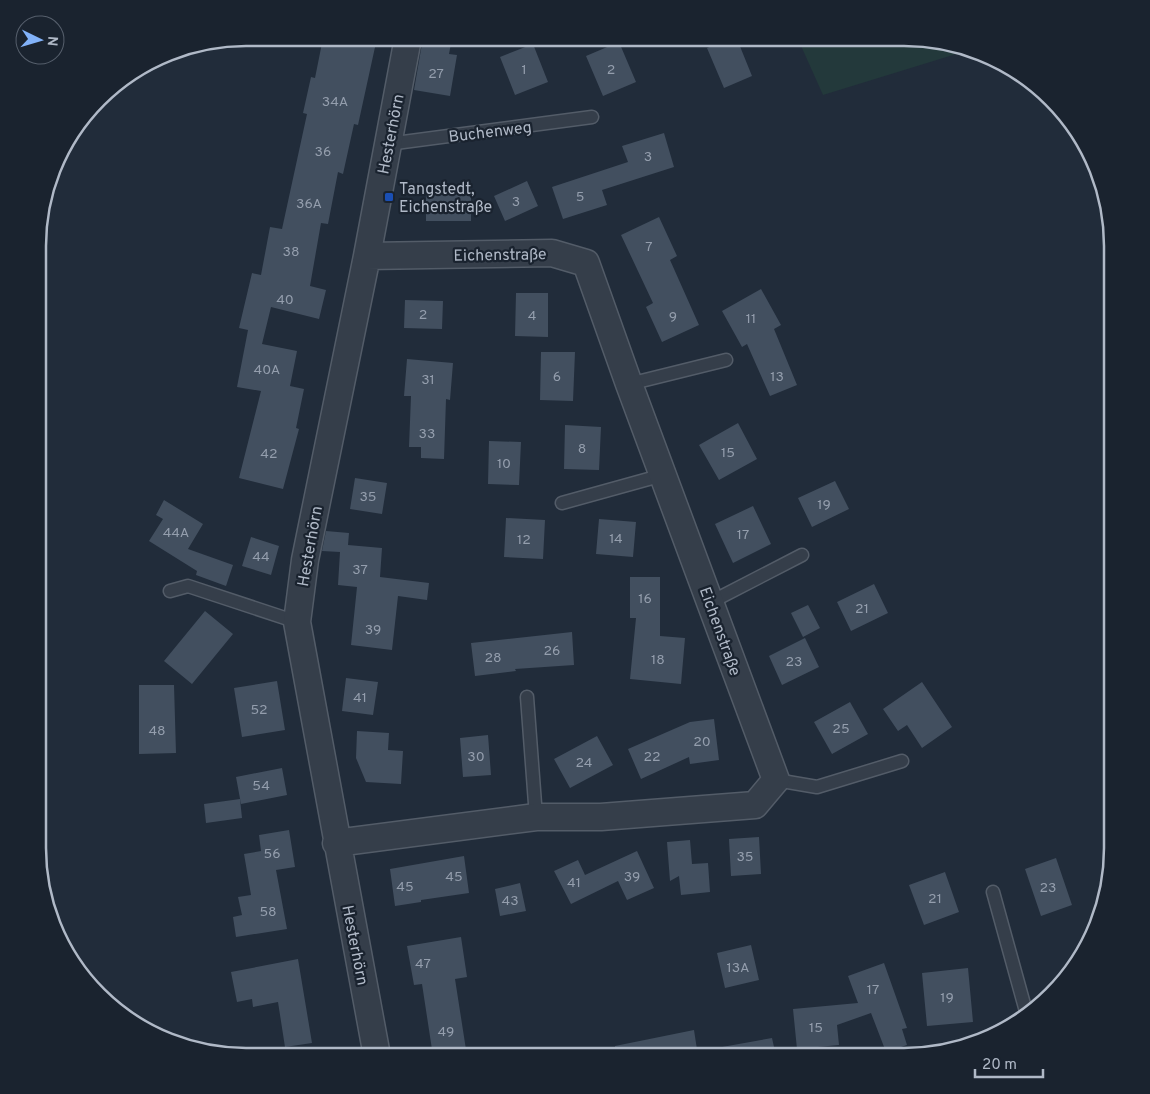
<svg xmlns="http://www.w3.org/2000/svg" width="1150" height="1094" font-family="Overpass,sans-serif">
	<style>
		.green { fill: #23393b }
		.building { fill: #424f5f }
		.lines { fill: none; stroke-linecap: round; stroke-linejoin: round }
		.service-casing { stroke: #535c68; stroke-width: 15 }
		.minor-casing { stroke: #535c68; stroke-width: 29 }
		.service { stroke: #353e4a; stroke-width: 12 }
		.minor { stroke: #353e4a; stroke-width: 26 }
		.transit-dot { fill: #1a4fb4; stroke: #1a232f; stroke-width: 2 }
		.labels { text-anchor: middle; stroke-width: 4.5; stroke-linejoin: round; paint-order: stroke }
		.number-label { font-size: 14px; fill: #949ead }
		.street-label { font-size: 16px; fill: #b0b9c7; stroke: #1a232f }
		.poi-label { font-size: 16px; fill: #b0b9c7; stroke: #1a232f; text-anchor: start }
		.rim { fill: none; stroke: #b0b9c7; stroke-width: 2.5 }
	</style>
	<rect width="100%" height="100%" fill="#212c3a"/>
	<path class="green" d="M 798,39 L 930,39 L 966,51 L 823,95 Z"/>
	<path class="building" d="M 323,38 L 377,38 L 358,125 L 354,124 L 343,174 L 338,172 L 328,224 L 321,223 L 310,286 L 326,290 L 319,319 L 271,307 L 262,344 L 297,351 L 290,386 L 304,389 L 296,428 L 299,429 L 283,489 L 239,478 L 261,391 L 237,387 L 248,330 L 239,328 L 252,273 L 261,275 L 270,227 L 282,229 L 307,114 L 303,113 L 311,77 L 315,78 Z
		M 423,38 L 452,38 L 449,54 L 457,55 L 450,96 L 414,90 Z
		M 729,39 L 737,39 L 752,76 L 724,88 L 707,48 Z
		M 619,42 L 636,82 L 603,96 L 586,56 Z
		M 533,44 L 548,82 L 515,95 L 500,57 Z
		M 664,133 L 674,167 L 602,190 L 607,205 L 563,219 L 552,187 L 628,162 L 622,146 Z
		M 527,181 L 538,206 L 505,221 L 494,196 Z
		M 426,188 L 471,188 L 471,221 L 426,221 Z
		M 659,217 L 677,256 L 670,260 L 699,325 L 662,342 L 646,307 L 653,303 L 621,235 Z
		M 761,289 L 781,325 L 774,329 L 797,385 L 770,396 L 747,344 L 742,347 L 722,311 Z
		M 516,293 L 548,293 L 548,337 L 515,336 Z
		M 405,300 L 443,301 L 442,329 L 404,328 Z
		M 541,352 L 575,352 L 573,401 L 540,400 Z
		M 407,359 L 453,363 L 450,400 L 446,399 L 444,459 L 421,458 L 421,447 L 409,447 L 411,396 L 404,396 Z
		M 738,423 L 757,459 L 719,480 L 699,445 Z
		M 565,425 L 601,427 L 599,470 L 564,469 Z
		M 489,441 L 521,442 L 519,485 L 488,484 Z
		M 355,478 L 387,483 L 382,514 L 350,509 Z
		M 835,481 L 849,509 L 812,527 L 798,498 Z
		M 164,500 L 203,524 L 188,549 L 233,565 L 226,586 L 196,575 L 197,571 L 149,541 L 163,519 L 156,515 Z
		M 753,506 L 771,544 L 733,563 L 715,524 Z
		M 506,518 L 545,520 L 543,559 L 504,557 Z
		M 599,519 L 636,522 L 633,557 L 596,554 Z
		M 326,531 L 349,533 L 348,545 L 382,548 L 380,577 L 429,583 L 427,600 L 398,596 L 392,650 L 351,645 L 357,587 L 338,585 L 340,552 L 322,551 Z
		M 251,537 L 279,546 L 271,575 L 242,566 Z
		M 630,577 L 660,577 L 660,636 L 685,638 L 681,684 L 630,679 L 636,618 L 630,618 Z
		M 874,584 L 888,613 L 851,631 L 837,602 Z
		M 808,605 L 820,628 L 803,637 L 791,613 Z
		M 205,611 L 233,634 L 192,684 L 164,661 Z
		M 572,632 L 574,665 L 515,669 L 516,671 L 475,676 L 471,643 Z
		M 805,638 L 819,667 L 782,685 L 769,656 Z
		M 346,678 L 378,682 L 373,715 L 342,711 Z
		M 277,681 L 285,730 L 242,737 L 234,688 Z
		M 922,682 L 952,727 L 922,748 L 907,725 L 898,731 L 883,709 Z
		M 139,685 L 174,685 L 176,753 L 139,754 Z
		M 850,702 L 868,734 L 832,754 L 814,722 Z
		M 714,719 L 719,760 L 690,764 L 689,757 L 641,779 L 628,749 L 690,722 Z
		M 357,731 L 389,733 L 388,750 L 403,751 L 401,784 L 366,782 L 356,758 Z
		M 488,735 L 491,775 L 463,777 L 460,738 Z
		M 597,736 L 613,765 L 570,788 L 554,759 Z
		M 282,768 L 287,795 L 241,804 L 236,777 Z
		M 240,799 L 242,818 L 206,823 L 204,804 Z
		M 289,830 L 295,867 L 276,870 L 287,929 L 236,937 L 233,917 L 242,915 L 238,897 L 251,895 L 244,854 L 261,851 L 259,835 Z
		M 759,837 L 761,874 L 731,876 L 729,839 Z
		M 690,840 L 692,864 L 708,863 L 710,892 L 681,895 L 679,876 L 670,881 L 667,842 Z
		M 637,851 L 654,888 L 627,900 L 618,881 L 571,904 L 554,871 L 578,860 L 585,875 Z
		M 464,856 L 469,893 L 421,900 L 421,902 L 395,906 L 390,869 Z
		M 1056,858 L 1072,905 L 1041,916 L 1025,869 Z
		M 945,872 L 959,912 L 924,925 L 909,885 Z
		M 520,883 L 526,911 L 500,916 L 495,889 Z
		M 461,937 L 467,977 L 455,979 L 467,1056 L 433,1056 L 422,984 L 414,985 L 407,946 Z
		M 751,945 L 759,980 L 725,988 L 717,953 Z
		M 298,959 L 312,1043 L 285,1047 L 278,1002 L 253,1007 L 252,999 L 237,1002 L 231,972 Z
		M 884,963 L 907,1028 L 902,1029 L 907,1045 L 886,1052 L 871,1013 L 837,1025 L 839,1045 L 797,1049 L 793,1009 L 858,1003 L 848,976 Z
		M 968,968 L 973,1022 L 927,1026 L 922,973 Z
		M 694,1030 L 698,1056 L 615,1056 L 615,1046 Z
		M 772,1038 L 776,1056 L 723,1056 L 722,1047 Z"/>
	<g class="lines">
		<g class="service-casing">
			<path id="service" d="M 388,144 L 592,117
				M 629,384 L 726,360
				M 562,503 L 663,475
				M 170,591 L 188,586 L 297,622
				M 711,602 L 802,555
				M 527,697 L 536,817
				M 776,780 L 817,787 L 902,761
				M 993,892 L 1027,1015"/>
		</g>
		<g class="minor-casing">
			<path id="minor" d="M 336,843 L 536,817 L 601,817 L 755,805 L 776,780 L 629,384 L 586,263 L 552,253 L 367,256
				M 377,1056 L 297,622 L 305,560 L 367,256 L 408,38"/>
		</g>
		<use href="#service" class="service"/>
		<use href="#minor" class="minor"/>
	</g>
	<rect class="transit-dot" x="384" y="192" width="10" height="10" rx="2.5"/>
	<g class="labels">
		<g class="number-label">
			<text x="524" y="74">1</text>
			<text x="611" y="74">2</text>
			<text x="436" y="78">27</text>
			<text x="335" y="106">34A</text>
			<text x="323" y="156">36</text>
			<text x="648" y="161">3</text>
			<text x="580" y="201">5</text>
			<text x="516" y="206">3</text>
			<text x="309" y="208">36A</text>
			<text x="649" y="251">7</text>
			<text x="291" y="256">38</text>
			<text x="285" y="304">40</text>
			<text x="423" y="319">2</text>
			<text x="532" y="320">4</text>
			<text x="673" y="321">9</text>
			<text x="751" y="323">11</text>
			<text x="267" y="374">40A</text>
			<text x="557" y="381">6</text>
			<text x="777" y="381">13</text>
			<text x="428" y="384">31</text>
			<text x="427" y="438">33</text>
			<text x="582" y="453">8</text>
			<text x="728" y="457">15</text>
			<text x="269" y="458">42</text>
			<text x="504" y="468">10</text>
			<text x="368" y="501">35</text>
			<text x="824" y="509">19</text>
			<text x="176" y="537">44A</text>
			<text x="743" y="539">17</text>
			<text x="616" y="543">14</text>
			<text x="524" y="544">12</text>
			<text x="261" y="561">44</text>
			<text x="360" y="574">37</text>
			<text x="645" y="603">16</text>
			<text x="862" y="613">21</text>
			<text x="373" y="634">39</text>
			<text x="552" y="655">26</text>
			<text x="493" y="662">28</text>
			<text x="658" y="664">18</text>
			<text x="794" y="666">23</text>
			<text x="360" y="702">41</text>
			<text x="259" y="714">52</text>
			<text x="841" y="733">25</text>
			<text x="157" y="735">48</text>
			<text x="702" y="746">20</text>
			<text x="476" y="761">30</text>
			<text x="652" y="761">22</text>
			<text x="584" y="767">24</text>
			<text x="261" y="790">54</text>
			<text x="272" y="858">56</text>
			<text x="745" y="861">35</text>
			<text x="454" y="881">45</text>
			<text x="632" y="881">39</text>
			<text x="574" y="887">41</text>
			<text x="405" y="891">45</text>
			<text x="1048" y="892">23</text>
			<text x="935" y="903">21</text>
			<text x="510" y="905">43</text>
			<text x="268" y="916">58</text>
			<text x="423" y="968">47</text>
			<text x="738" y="972">13A</text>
			<text x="873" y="994">17</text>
			<text x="947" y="1002">19</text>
			<text x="816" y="1032">15</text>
			<text x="446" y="1036">49</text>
		</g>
		<g class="street-label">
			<text transform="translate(490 131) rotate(-7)" y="6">Buchenweg</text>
			<text transform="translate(390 134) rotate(-79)" y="6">Hesterhörn</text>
			<text transform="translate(500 254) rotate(-1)" y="6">Eichenstraße</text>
			<text transform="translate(309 546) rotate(-80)" y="6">Hesterhörn</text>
			<text transform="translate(721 631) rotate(70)" y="6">Eichenstraße</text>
			<text transform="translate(356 945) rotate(79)" y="6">Hesterhörn</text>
		</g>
		<g class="poi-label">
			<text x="399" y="194">Tangstedt,<tspan x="399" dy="18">Eichenstraße</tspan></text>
		</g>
	</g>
	<path d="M0 0H1150V1094H0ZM246 46H904A200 200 0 0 1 1104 246V848A200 200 0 0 1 904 1048H246A200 200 0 0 1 46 848V246A200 200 0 0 1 246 46Z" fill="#1a232f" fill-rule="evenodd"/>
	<path class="rim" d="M246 46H904A200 200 0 0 1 1104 246V848A200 200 0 0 1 904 1048H246A200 200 0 0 1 46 848V246A200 200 0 0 1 246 46Z"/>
	<g transform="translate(40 40) rotate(95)"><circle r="24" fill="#1a232f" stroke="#565f6c"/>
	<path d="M0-4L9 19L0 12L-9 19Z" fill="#82b2f9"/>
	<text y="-8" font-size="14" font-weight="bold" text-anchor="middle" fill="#b0b9c7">N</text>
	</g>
	<path d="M975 1069v8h68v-8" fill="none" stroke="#b0b9c7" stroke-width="2.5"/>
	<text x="982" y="1069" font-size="15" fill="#b0b9c7" stroke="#1a232f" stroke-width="4" paint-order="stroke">20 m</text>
</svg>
